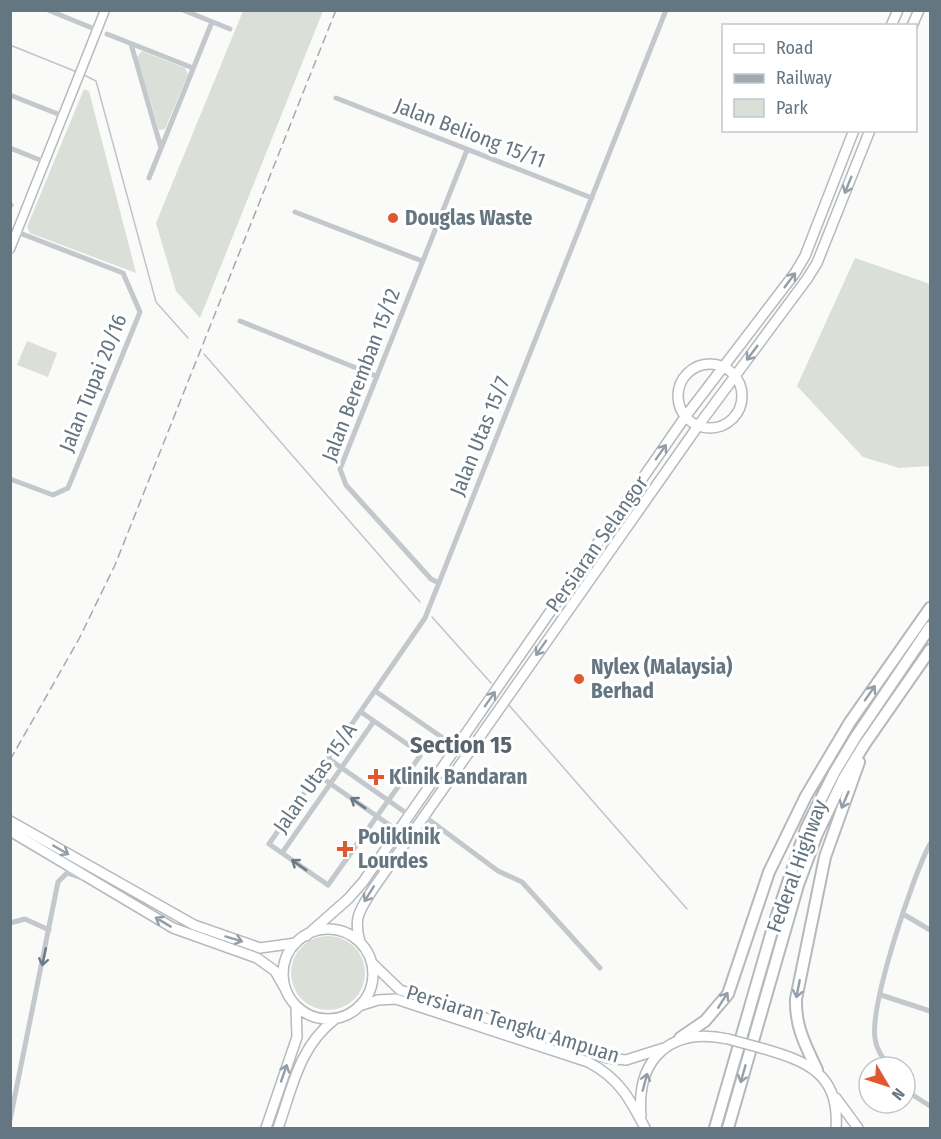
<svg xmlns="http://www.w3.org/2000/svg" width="941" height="1139" font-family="'Fira Sans Condensed',sans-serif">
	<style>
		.green { fill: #dadfd7 }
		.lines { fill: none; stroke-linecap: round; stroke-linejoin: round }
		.stream { stroke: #bbc7cb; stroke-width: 1.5 }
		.secondary-casing { stroke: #b3babf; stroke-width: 11 }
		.primary-casing { stroke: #b5babe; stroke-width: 12 }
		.highway-casing { stroke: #b4b9bd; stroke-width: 14 }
		.street { stroke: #c3c8cc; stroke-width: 5 }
		.secondary { stroke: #fff; stroke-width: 8 }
		.primary { stroke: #fff; stroke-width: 9 }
		.highway { stroke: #fff; stroke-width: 10 }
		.rail { stroke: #a2aab0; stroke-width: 1.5; stroke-dasharray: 9 4.5; stroke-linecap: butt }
		.primary-bridge-casing { stroke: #b5babe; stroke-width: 12; stroke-linecap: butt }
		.primary-bridge { stroke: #fff; stroke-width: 9 }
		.oneway { stroke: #939fa8 }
		.oneway2 { stroke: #6a7a87 }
		.poi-dot { fill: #e4572e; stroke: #fff; stroke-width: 2 }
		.labels { text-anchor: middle; stroke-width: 6; stroke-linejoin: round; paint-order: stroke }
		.street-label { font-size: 21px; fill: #657683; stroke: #fff }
		.poi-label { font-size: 21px; font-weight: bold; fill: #657683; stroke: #fff; text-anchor: start }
		.quarter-label { font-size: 24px; font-weight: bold; fill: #57646e; stroke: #fff }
	</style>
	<rect width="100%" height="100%" fill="#fafaf8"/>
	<path class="green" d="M 243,11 L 323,11 L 200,318 L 176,291 L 156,223 Z
		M 142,51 L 185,68 L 188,74 L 165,129 L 159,130 L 137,57 Z
		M 84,89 L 89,91 L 136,273 L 30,233 L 27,227 Z
		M 855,258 L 930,284 L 930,466 L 899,468 L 863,457 L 797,386 Z
		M 27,341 L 57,353 L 48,377 L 17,365 Z
		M291 973a37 37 0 1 1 74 0a37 37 0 1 1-74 0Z"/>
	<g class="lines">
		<path class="stream" d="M 10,45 L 77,72
			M 84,75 L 96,81 L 156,302 L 188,338
			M 204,354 L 420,602
			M 432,617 L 491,683
			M 508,704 L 687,909"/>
		<g class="secondary-casing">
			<path id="secondary" d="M 10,249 L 105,10"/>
		</g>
		<g class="primary-casing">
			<path id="primary" d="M 891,26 L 898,10
				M 912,26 L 919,10
				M678 396a32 32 0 1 1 64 0a32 32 0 1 1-64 0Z
				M 10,821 L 194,925 L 260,948 L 296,943
				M 10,831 L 173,928 L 257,958 L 275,971 L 287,992
				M283 974a45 45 0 1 1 90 0a45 45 0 1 1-90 0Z
				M 306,936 L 348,899 L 363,882 L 685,417 L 795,273 L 805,256 L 854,130
				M 360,942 C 353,917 360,910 373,889 L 698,426 L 807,279 L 817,263 L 870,130
				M 372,963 L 400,990 L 608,1058 L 626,1060 L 664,1048
				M 359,1006 L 378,1000 L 396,999 L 588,1062 C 619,1078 630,1099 645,1128
				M 761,1048 C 807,1061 840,1074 836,1128
				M 836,1098 L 858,1128
				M 641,1116 C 636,1058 671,1027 728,1039
				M 266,1128 L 297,1037 L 296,1006
				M 278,1128 C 293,1086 299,1047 335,1019"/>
		</g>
		<g class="highway-casing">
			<path id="highway" d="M 680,1038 L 705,1021 L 728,994 L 769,872 L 806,796 L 850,722 L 930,608
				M 817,1070 C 806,1046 795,1027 796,999 L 825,857 L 859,762
				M 715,1128 L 774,924 L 806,829 L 834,773 L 855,738 L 930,627
				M 728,1128 L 798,885 L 817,834 L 844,778 L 864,745 L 930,650"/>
		</g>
		<path class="street" d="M 48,10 L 97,30
			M 183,10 L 230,29
			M 107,34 L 193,68
			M 131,44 L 161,148
			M 10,95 L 63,116
			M 336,98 L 592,198
			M 10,148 L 45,162
			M 149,178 L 212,22
			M 10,205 L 11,205
			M 295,212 L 422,261
			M 240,321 L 376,376
			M 10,479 L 53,495 L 68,488 L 140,312 L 123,273 L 17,232
			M 439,583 L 431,579 L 346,485 L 340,469 L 467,150
			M 375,691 L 456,747
			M 361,712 L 420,753 L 420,756 L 328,885 L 269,844 L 425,618 L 666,10
			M 329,759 L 409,815
			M 318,775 L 398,831
			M 424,816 L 498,871 L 522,882 L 600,968
			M 282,853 L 374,721
			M 903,914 L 930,930
			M 10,923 L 25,919 L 49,930
			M 881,995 L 930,1011
			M 889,1067 C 883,1058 876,1049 875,1038 C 870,1004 913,875 930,844
			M 905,1090 L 930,1106
			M 10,1120 L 58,882 L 67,873 L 82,878"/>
		<use href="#secondary" class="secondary"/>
		<use href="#primary" class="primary"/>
		<use href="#highway" class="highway"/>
		<path class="rail" d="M 10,760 L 79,639 L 115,565 L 336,10"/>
		<g class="primary-bridge-casing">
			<path id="primary-bridge" d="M 728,1039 L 761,1048"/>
		</g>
		<use href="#primary-bridge" class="primary-bridge"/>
	</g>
	<defs><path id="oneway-shaft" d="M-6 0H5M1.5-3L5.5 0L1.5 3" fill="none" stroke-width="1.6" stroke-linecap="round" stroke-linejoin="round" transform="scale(1.5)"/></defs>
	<g class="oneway">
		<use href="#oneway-shaft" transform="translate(848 185) rotate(112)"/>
		<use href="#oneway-shaft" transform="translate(790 280) rotate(-53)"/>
		<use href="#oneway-shaft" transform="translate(752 353) rotate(127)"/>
		<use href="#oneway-shaft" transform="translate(661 452) rotate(-55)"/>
		<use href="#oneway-shaft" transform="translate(541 648) rotate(125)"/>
		<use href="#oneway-shaft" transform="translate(870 693) rotate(-55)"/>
		<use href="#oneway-shaft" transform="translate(490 699) rotate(-55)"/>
		<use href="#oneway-shaft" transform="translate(845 800) rotate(113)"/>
		<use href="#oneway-shaft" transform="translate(61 850) rotate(30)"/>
		<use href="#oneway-shaft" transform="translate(369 894) rotate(122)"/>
		<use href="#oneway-shaft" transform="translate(163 922) rotate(-149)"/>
		<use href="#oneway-shaft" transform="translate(234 939) rotate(17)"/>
		<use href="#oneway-shaft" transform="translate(798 989) rotate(101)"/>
		<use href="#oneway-shaft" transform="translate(723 1000) rotate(-58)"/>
		<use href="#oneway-shaft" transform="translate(284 1073) rotate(-71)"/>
		<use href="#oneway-shaft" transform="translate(743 1074) rotate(106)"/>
		<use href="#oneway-shaft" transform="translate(645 1082) rotate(-75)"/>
	</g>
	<g class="oneway2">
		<use href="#oneway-shaft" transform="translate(358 803) rotate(-145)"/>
		<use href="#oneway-shaft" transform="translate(299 865) rotate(-145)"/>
		<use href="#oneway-shaft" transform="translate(44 957) rotate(102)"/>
	</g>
	<g class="poi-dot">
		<circle cx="393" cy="218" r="6"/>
		<circle cx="579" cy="679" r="6"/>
		<path d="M373 768h6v6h6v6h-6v6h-6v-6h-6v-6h6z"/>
		<path d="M342 840h6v6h6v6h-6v6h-6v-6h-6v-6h6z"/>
	</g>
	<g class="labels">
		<g class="street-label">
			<text transform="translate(470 133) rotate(21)" y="7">Jalan Beliong 15/11</text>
			<text transform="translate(361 375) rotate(-69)" y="7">Jalan Beremban 15/12</text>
			<text transform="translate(93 383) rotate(-68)" y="7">Jalan Tupai 20/16</text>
			<text transform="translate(480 436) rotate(-68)" y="7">Jalan Utas 15/7</text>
			<text transform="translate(597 544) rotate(-55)" y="7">Persiaran Selangor</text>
			<text transform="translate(315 778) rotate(-55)" y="7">Jalan Utas 15/A</text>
			<text transform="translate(797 866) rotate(-70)" y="7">Federal Highway</text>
			<text transform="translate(513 1024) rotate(17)" y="7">Persiaran Tengku Ampuan</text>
		</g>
		<g class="poi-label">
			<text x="405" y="225">Douglas Waste</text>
			<text x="591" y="674">Nylex (Malaysia)<tspan x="591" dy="24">Berhad</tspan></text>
			<text x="389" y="784">Klinik Bandaran</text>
			<text x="358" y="844">Poliklinik<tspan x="358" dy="24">Lourdes</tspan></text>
		</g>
		<g class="quarter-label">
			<text x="461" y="753">Section 15</text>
		</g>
	</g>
	<rect width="941" height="1139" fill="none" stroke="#657683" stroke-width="24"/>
	<rect x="722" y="24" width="195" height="108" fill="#ffffff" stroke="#c1c8cd" stroke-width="1.5"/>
	<rect x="734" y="44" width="30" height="9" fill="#ffffff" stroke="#c1c8cd" stroke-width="1.5"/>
	<text x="776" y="54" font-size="18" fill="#657683">Road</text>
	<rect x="734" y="74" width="30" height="9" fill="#a2aab0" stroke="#c1c8cd" stroke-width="1.5"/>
	<text x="776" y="84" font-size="18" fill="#657683">Railway</text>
	<rect x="734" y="99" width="30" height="18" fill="#dadfd7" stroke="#c1c8cd" stroke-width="1.5"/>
	<text x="776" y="114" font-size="18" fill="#657683">Park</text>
	<g transform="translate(887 1085) rotate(129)"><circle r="28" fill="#ffffff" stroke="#c1c8cd" stroke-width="1.5"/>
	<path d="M0-4.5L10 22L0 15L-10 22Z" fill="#e4572e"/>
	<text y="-9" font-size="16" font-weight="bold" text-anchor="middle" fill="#657683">N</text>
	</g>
</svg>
